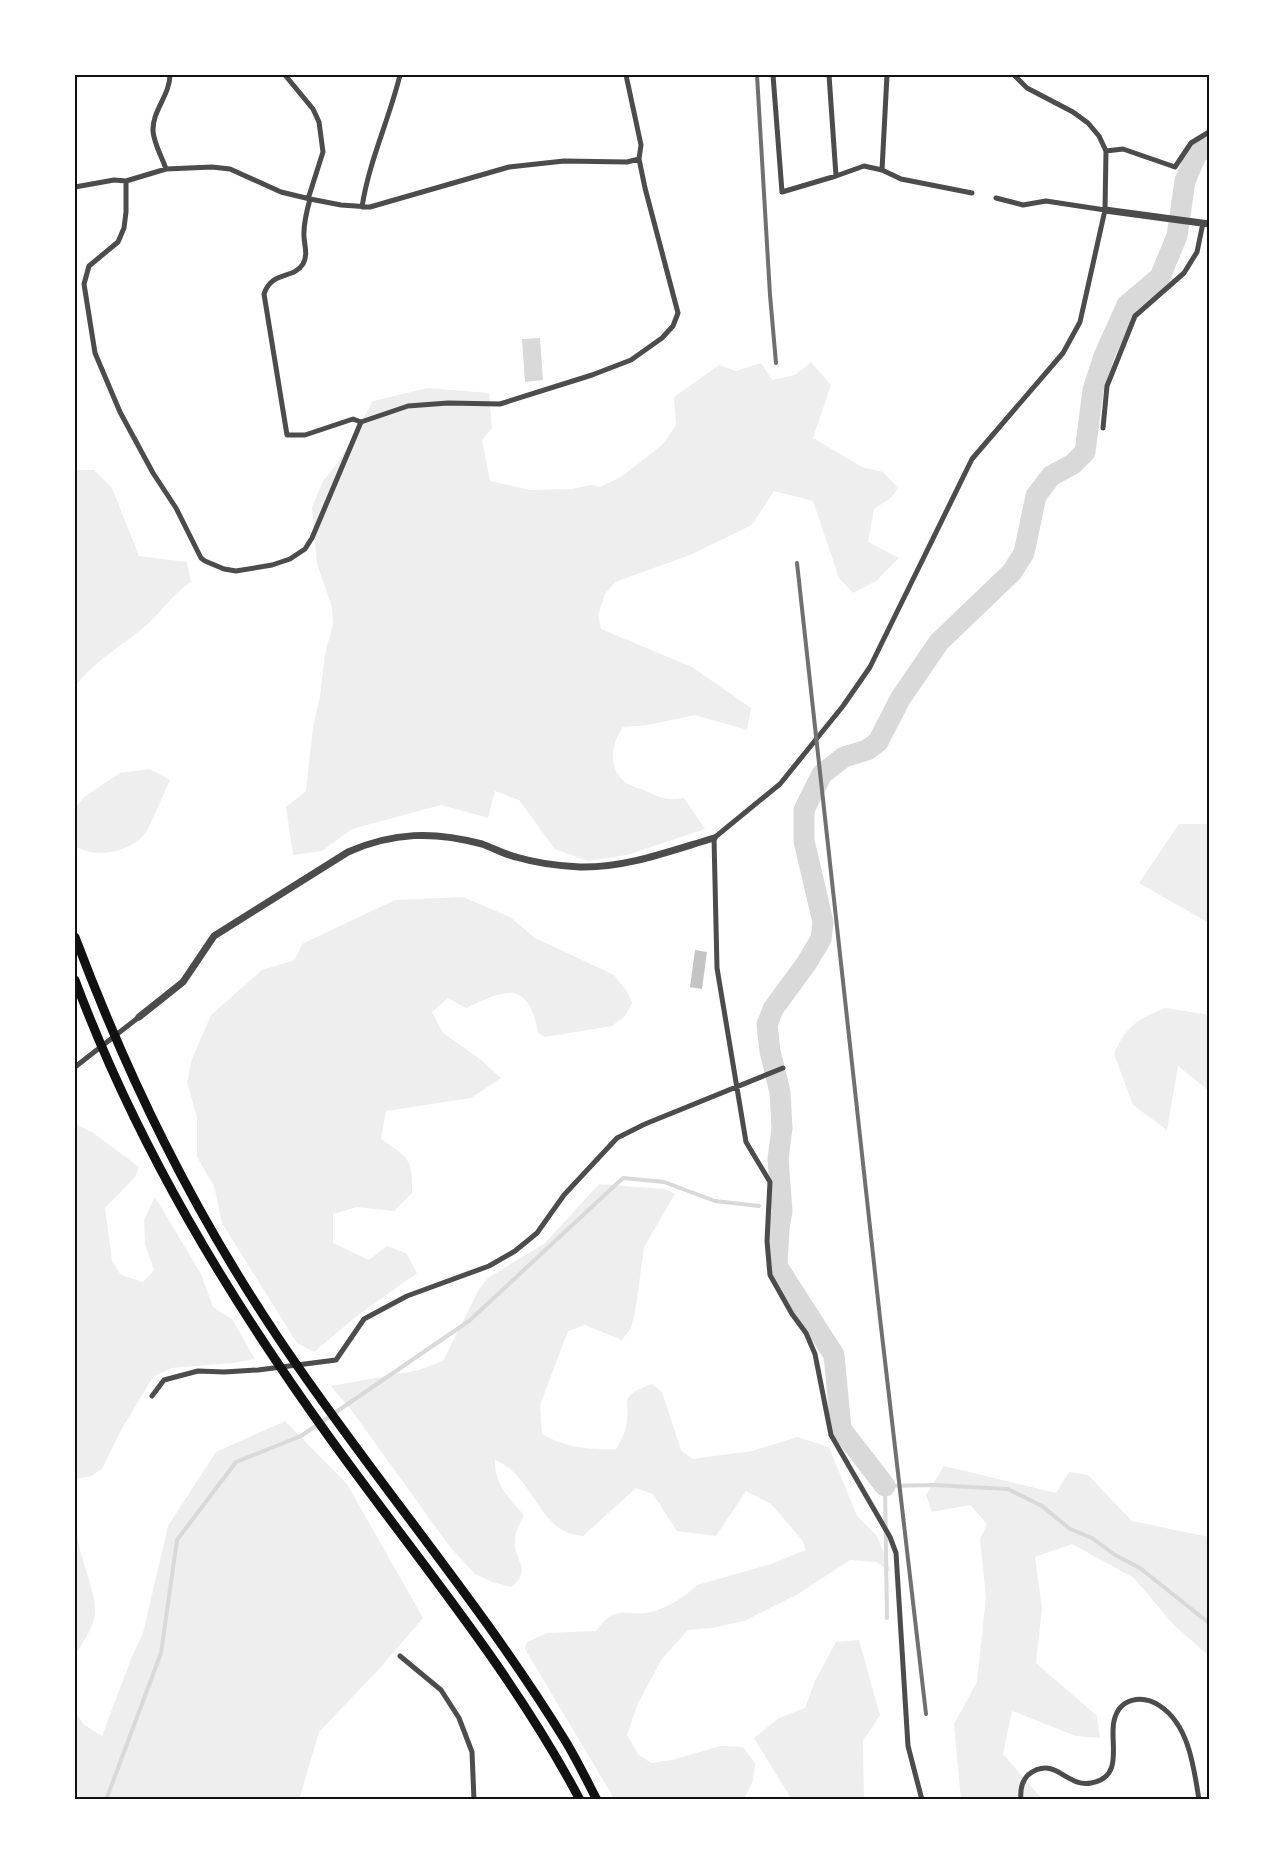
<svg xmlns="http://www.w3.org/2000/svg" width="1284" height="1875" font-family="Raleway,sans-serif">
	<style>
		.green { fill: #eee }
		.water { fill: #d9d9d9 }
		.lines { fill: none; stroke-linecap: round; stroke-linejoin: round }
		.stream { stroke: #d9d9d9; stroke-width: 4 }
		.river { stroke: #d9d9d9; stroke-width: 21 }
		.building { fill: #c4c4c4 }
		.minor { stroke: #4c4c4c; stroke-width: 5 }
		.tertiary { stroke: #4c4c4c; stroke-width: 7 }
		.trunk { stroke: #111; stroke-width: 9 }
		.rail { stroke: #707070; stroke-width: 4 }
		.neatline { fill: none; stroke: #111; stroke-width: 2 }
	</style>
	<rect width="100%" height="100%" fill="#fff"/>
	<path class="green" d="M 811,362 L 831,385 L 813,438 L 862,467 L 883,472 L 898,488 L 892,497 L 874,509 L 868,542 L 899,558 L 876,581 L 853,593 L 839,578 L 813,501 L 774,491 L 752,525 L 690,555 L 615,582 L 605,594 L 598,615 L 601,629 L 692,667 L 751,708 L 747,730 L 695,715 L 648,725 L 623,727 C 611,744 607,768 626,783 C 631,786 638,788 644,790 C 660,798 666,801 684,798 L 705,829 L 627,855 L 588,861 L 555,849 L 519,800 L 495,791 L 488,818 L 441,805 L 352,829 L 322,851 L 293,855 L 286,807 L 306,791 L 313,727 L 320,697 L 325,654 L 333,624 L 332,607 L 317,564 L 312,507 L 323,481 L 340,460 L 373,401 L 428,388 L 489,393 L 492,428 L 482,440 L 490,481 L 530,490 L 572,489 L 591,485 L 600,487 L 621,477 L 663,444 L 676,425 L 674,397 L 719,365 L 736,371 L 761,363 L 772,380 L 795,375 Z
		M 75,470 L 94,470 L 112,488 L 139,556 L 187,562 L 191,582 C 174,593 164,608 150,622 C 126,644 94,660 75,687 Z
		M 150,769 L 170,780 C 164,792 150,828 144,835 C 127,853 95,859 75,846 L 75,808 L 84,797 L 120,773 Z
		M 1179,824 L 1209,824 L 1209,923 L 1139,883 Z
		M 463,897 L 510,917 L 535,938 L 614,975 L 628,993 L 632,1003 L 625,1016 L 612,1026 L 545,1037 L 538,1033 C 529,978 504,990 466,1008 L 448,998 L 432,1012 L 443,1033 L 480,1059 L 501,1078 L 471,1098 L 386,1111 L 381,1139 C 408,1158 413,1157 412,1193 L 394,1211 L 357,1207 L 333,1214 L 333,1243 L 369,1260 L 387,1246 L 406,1253 L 417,1273 L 357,1316 L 314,1352 L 297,1343 L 222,1223 L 214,1186 L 197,1157 L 197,1118 L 187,1082 L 192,1059 L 211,1015 L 262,970 L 295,960 L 302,944 L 395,900 Z
		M 1166,1008 L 1209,1015 L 1209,1091 L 1178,1066 L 1167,1130 L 1133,1105 L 1114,1054 C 1126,1026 1139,1018 1166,1008 Z
		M 75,1124 L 92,1132 L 139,1167 L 135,1177 L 105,1208 L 112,1261 L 121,1275 L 143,1282 L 154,1270 L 145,1244 L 144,1220 L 155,1197 L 201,1274 L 213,1307 L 232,1319 L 255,1359 L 233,1363 L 172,1368 L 153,1377 L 121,1430 L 102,1469 L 91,1476 L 75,1479 Z
		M 599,1184 L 665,1189 L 675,1194 L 644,1247 L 636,1307 L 631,1328 L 622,1340 L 585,1325 L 568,1331 L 540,1405 L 542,1434 C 565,1448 590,1450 616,1449 C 619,1443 625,1434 626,1427 C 631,1398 617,1397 652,1384 L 662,1392 L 681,1450 L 692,1459 L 752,1451 L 797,1437 L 829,1447 L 857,1516 L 877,1536 L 891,1572 L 876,1562 L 850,1560 L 798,1594 L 744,1621 L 712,1628 L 688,1630 L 662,1659 L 638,1703 L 627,1735 L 638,1754 L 651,1763 L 672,1760 L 720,1746 L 743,1747 L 755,1763 L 753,1781 L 744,1799 L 615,1800 L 525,1649 L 527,1642 L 547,1633 L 596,1631 C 617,1602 624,1618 651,1612 C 665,1609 688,1595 697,1585 L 771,1564 L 806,1550 L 802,1540 L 771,1504 L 746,1491 L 716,1536 L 677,1531 L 653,1494 L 636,1488 L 583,1536 C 576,1535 569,1534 564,1531 C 536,1516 529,1474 495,1460 C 494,1483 509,1499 524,1515 C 521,1522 515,1531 515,1538 C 512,1559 534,1570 511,1587 L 492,1582 L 475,1574 L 450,1547 L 352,1411 L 331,1386 L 419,1370 L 443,1361 L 478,1291 L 488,1278 L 545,1243 Z
		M 285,1421 L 347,1484 L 423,1618 L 380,1668 L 319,1732 L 299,1800 L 75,1800 L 75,1711 L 83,1724 L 102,1736 L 131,1659 L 143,1633 L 168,1526 L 216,1452 Z
		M 944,1466 L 1056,1493 L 1069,1472 L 1088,1475 L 1132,1521 L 1209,1537 L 1209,1656 L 1173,1624 L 1134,1578 L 1072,1544 L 1035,1557 L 1042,1608 L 1036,1663 L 1097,1716 L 1100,1738 L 1076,1736 L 1012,1711 L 1003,1754 L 1043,1800 L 961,1800 L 954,1724 L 977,1682 L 986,1597 L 980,1539 L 987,1524 L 970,1505 L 932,1512 L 926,1495 Z
		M 75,1524 L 77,1526 C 76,1555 96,1585 95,1613 C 94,1627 83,1643 75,1654 Z
		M 859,1640 L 880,1715 L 863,1741 L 864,1800 L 792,1800 L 754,1738 L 779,1718 L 805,1708 L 815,1681 L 836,1642 Z"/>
	<path class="water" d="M 540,338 L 543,380 L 525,382 L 522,339 Z"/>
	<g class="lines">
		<path class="stream" d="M 775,1210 L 782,1211
			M 887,1618 L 885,1486 L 933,1485 L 1008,1489 L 1042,1506 L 1070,1529 L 1092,1538 L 1115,1555 L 1140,1568 L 1209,1623
			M 106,1800 L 161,1653 L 177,1540 L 236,1462 L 301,1436 L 469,1321 L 623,1178 L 664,1182 L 715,1201 L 759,1206"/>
		<path class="river" d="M 885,1486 L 841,1429 L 834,1355 L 777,1266 L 779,1228 L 782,1211 L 778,1159 L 782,1128 L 780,1092 L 770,1051 L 767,1025 L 773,1009 L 806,964 L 821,939 L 823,922 L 804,841 L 804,810 L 822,774 L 844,757 L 867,750 L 878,742 L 900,699 L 939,642 L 1012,572 L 1024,553 L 1036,496 L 1051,476 L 1073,464 L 1085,452 L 1093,390 L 1104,356 L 1127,305 L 1160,277 L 1177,236 L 1185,181 L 1197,153 L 1209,147"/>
	</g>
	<path class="building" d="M 695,950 L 707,952 L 702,989 L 690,987 Z"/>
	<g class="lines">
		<path class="minor" d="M 285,75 L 313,109 L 319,122 L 323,152 L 308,199
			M 773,75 L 782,192 L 836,176 L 864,166 L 882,170 L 901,179 L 972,193
			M 829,75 L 836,176
			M 1106,151 L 1123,149 L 1175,167 L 1191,143 L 1209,132
			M 166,169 C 162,157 154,144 153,131 C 152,111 170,95 170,75
			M 882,170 L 887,75
			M 126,181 L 126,212 L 124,228 L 118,242 L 89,266 L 84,284 L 95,353 L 120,412 L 153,473 L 176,508 L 201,558 L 205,561 L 224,569 L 236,571 L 272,565 L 290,559 L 305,549 L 312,538 L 361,422 L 353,419 L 305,435 L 287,435 L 264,294 C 272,270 293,280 303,264 C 309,253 303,243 304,232 C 304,221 307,210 310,199
			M 75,187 L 114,180 L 126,181 L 166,169 L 212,167 L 230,169 L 281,192 L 310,199 L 341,205 L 370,207 L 509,167 L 564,161 L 627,162 L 639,159
			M 996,198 L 1023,205 L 1046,201 L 1105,210
			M 362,207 C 369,161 389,120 400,75
			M 361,422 L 408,406 L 448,403 L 500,404 L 592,375 L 631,360 L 662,338 L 673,326 L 678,313 L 645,188 L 639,159 L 641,145 L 626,75
			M 1103,428 L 1107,386 L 1135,316 L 1184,273 L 1197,252 L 1203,223
			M 75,1067 L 139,1017
			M 152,1396 L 164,1380 L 198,1371 L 224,1372 L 258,1370 L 336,1360 L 364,1319 L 407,1296 L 489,1266 L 515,1251 L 537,1233 L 564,1195 L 617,1138 L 645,1124 L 783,1068
			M 400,1656 L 441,1690 L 459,1718 L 472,1752 L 474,1800
			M 922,1800 L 908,1746 L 896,1553 L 890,1537 L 831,1435 L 815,1354 L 806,1333 L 792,1314 L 770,1275 L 767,1241 L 770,1182 L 746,1142 L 717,968 L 714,838 L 780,784 L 843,706 L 870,667 L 972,459 L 1063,353 L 1080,322 L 1105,210 L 1106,151 L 1099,136 L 1088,123 L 1073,112 L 1027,88 L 1014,75
			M 1021,1800 C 1020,1790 1021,1782 1028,1775 C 1055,1754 1066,1788 1091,1783 C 1125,1777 1109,1742 1114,1721 C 1119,1698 1142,1694 1160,1706 C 1189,1725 1194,1768 1199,1800"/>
		<path class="tertiary" d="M 1105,210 L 1209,224
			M 139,1017 L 183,982 L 214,936 L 348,852 C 393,832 434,831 482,844 C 493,848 504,854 516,857 C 536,863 559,866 580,867 C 626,868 670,851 714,838"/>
		<path class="trunk" d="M 75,937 C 129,1080 192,1209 277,1336 C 369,1474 479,1600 566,1742 C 577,1760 587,1781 597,1800
			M 75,980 C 137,1146 228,1297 332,1441 C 417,1559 512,1671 580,1800"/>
		<path class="rail" d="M 757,75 L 770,295 L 776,363
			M 797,563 L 880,1318 L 926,1714"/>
	</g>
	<rect width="1284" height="1875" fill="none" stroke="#ffffff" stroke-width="153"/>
	<rect x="76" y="76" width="1132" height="1722" class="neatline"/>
</svg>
